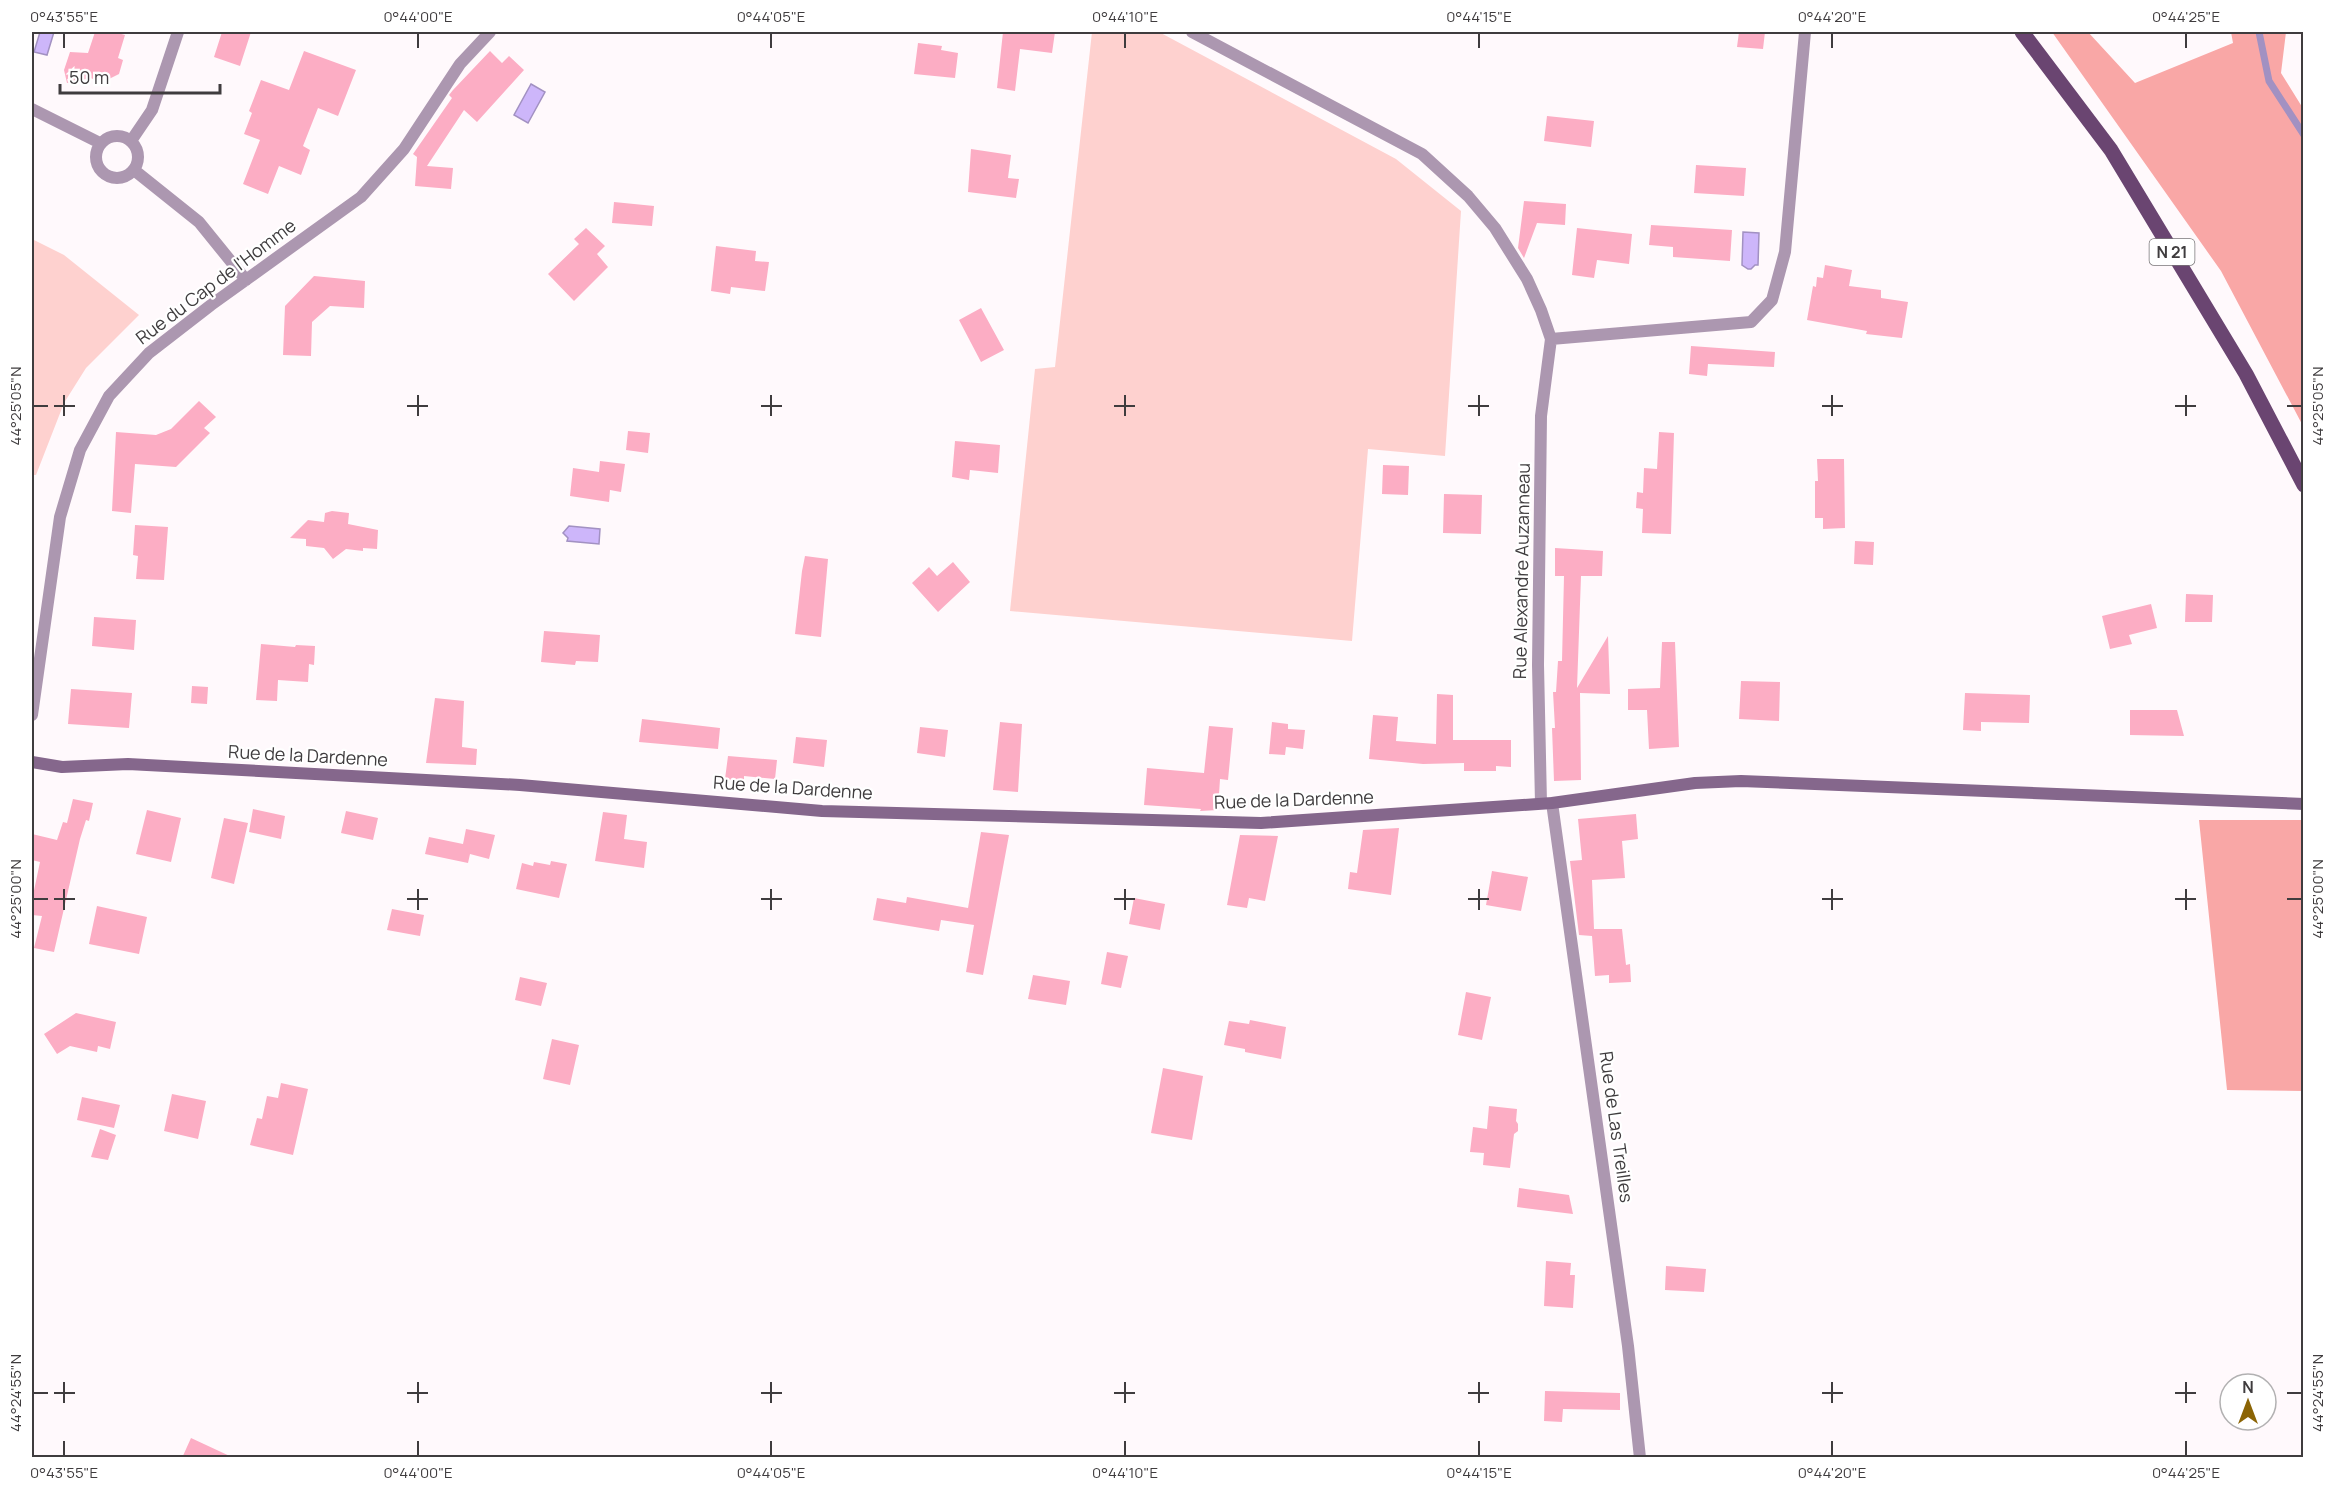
<svg xmlns="http://www.w3.org/2000/svg" width="2335" height="1489" font-family="Manrope,sans-serif">
	<style>
		.green { fill: #fed1cf }
		.forest { fill: #f9a7a6 }
		.water { fill: #cdb6fa; stroke: #a291c2; stroke-width: 1.5 }
		.lines { fill: none; stroke-linecap: round; stroke-linejoin: round }
		.stream { stroke: #a291c2; stroke-width: 7 }
		.building { fill: #fcadc4 }
		.street { stroke: #ac97b0; stroke-width: 12 }
		.secondary { stroke: #85678c; stroke-width: 12 }
		.primary { stroke: #6a4571; stroke-width: 15 }
		.ticks { fill: none; stroke: #3f3c3e; stroke-width: 2 }
		.labels { text-anchor: middle; stroke-width: 4.5; stroke-linejoin: round; paint-order: stroke }
		.shield { fill: #fff; stroke: #797678; stroke-width: 1.5 }
		.shield-label { font-size: 16px; font-weight: bold; fill: #3f3c3e }
		.street-label { font-size: 18px; fill: #3f3c3e; stroke: #fff }
		.neatline { fill: none; stroke: #3f3c3e; stroke-width: 2 }
		.ticks-label { font-size: 15px; text-anchor: middle; fill: #3f3c3e }
	</style>
	<rect width="100%" height="100%" fill="#fff9fc"/>
	<path class="green" d="M 1092,32 L 1159,32 L 1396,159 L 1461,211 L 1445,456 L 1368,449 L 1352,641 L 1010,611 L 1035,369 L 1055,367 Z
		M 32,239 L 64,255 L 139,315 L 86,368 L 64,403 L 36,475 L 32,475 Z"/>
	<path class="forest" d="M 2052,32 L 2088,32 L 2135,83 L 2233,43 L 2231,32 L 2286,32 L 2281,73 L 2304,110 L 2303,426 L 2221,271 Z
		M 2199,820 L 2303,820 L 2303,1091 L 2227,1090 Z"/>
	<path class="water" d="M 40,32 L 54,32 L 47,55 L 34,52 Z
		M 531,84 L 545,92 L 528,123 L 514,115 Z
		M 1743,232 L 1759,233 L 1758,265 L 1755,265 L 1751,269 L 1748,269 L 1742,265 Z
		M 569,526 L 600,529 L 599,544 L 567,541 L 568,538 L 563,533 Z"/>
	<g class="lines">
		<path class="stream" d="M 2259,32 L 2269,81 L 2304,135"/>
	</g>
	<path class="building" d="M 95,32 L 114,32 L 125,35 L 118,58 L 123,60 L 119,74 L 103,82 L 90,78 L 67,83 L 64,70 L 70,52 L 88,53 Z
		M 222,32 L 251,32 L 240,66 L 214,57 Z
		M 1003,32 L 1055,32 L 1052,53 L 1020,49 L 1015,91 L 997,88 Z
		M 1739,32 L 1765,32 L 1763,49 L 1737,47 Z
		M 918,43 L 942,46 L 941,50 L 958,53 L 955,78 L 914,74 Z
		M 304,51 L 356,70 L 338,116 L 318,108 L 303,146 L 310,150 L 301,175 L 279,166 L 268,194 L 243,184 L 260,140 L 244,134 L 252,113 L 249,111 L 261,80 L 289,90 Z
		M 490,51 L 502,63 L 509,56 L 524,70 L 477,122 L 464,110 L 427,166 L 453,168 L 451,189 L 415,186 L 417,157 L 413,154 L 452,98 L 449,95 L 453,90 Z
		M 1547,116 L 1594,121 L 1591,147 L 1544,141 Z
		M 971,149 L 1011,155 L 1008,178 L 1019,179 L 1016,198 L 968,192 Z
		M 1696,165 L 1746,168 L 1744,196 L 1694,193 Z
		M 1524,201 L 1566,204 L 1565,225 L 1537,223 L 1524,258 L 1518,248 Z
		M 614,202 L 654,206 L 652,226 L 612,223 Z
		M 1651,225 L 1732,230 L 1730,261 L 1673,257 L 1673,247 L 1649,245 Z
		M 586,228 L 605,246 L 597,254 L 608,267 L 574,301 L 548,274 L 579,244 L 574,239 Z
		M 1577,228 L 1632,234 L 1629,264 L 1597,260 L 1594,278 L 1572,275 Z
		M 716,246 L 756,251 L 755,261 L 769,262 L 765,291 L 731,287 L 730,294 L 711,291 Z
		M 1825,265 L 1852,270 L 1849,286 L 1881,290 L 1881,298 L 1908,302 L 1902,338 L 1866,334 L 1867,331 L 1807,320 L 1813,286 L 1816,287 L 1817,277 L 1823,278 Z
		M 314,276 L 365,281 L 364,308 L 330,306 L 312,322 L 311,356 L 283,355 L 285,306 Z
		M 981,308 L 1004,350 L 981,362 L 959,320 Z
		M 1691,346 L 1775,352 L 1774,367 L 1708,364 L 1707,376 L 1689,374 Z
		M 199,401 L 216,417 L 204,428 L 210,433 L 176,467 L 135,464 L 131,513 L 112,511 L 116,432 L 156,435 L 171,429 Z
		M 628,431 L 650,433 L 648,453 L 626,450 Z
		M 1659,432 L 1674,433 L 1671,534 L 1642,533 L 1643,509 L 1636,508 L 1637,492 L 1643,493 L 1644,468 L 1657,469 Z
		M 955,441 L 1000,445 L 998,473 L 970,470 L 969,480 L 952,477 Z
		M 1817,459 L 1844,459 L 1845,528 L 1823,529 L 1823,518 L 1815,518 L 1815,481 L 1818,481 Z
		M 600,461 L 625,464 L 621,492 L 610,490 L 609,502 L 570,496 L 573,468 L 599,472 Z
		M 1383,465 L 1409,466 L 1408,495 L 1382,494 Z
		M 1444,494 L 1482,495 L 1481,534 L 1443,533 Z
		M 332,511 L 349,513 L 348,524 L 378,530 L 377,549 L 363,548 L 363,551 L 346,549 L 333,559 L 324,548 L 306,546 L 306,539 L 290,538 L 308,520 L 324,522 L 325,513 Z
		M 135,525 L 168,527 L 164,580 L 136,579 L 138,556 L 133,555 Z
		M 1855,541 L 1874,542 L 1873,565 L 1854,564 Z
		M 1555,548 L 1603,551 L 1602,576 L 1581,576 L 1577,688 L 1608,636 L 1610,694 L 1580,693 L 1581,780 L 1554,781 L 1552,728 L 1555,728 L 1553,692 L 1556,692 L 1558,661 L 1562,661 L 1564,576 L 1555,576 Z
		M 805,556 L 828,559 L 821,637 L 795,634 L 802,571 Z
		M 953,562 L 970,582 L 938,612 L 912,583 L 929,567 L 937,576 Z
		M 2186,594 L 2213,595 L 2212,622 L 2185,622 Z
		M 2151,604 L 2157,628 L 2129,635 L 2132,644 L 2110,649 L 2102,616 Z
		M 94,617 L 136,620 L 134,650 L 92,646 Z
		M 544,631 L 600,635 L 598,662 L 576,661 L 575,665 L 541,662 Z
		M 1662,642 L 1675,642 L 1679,747 L 1649,749 L 1647,710 L 1628,710 L 1628,689 L 1660,688 Z
		M 261,644 L 295,647 L 296,645 L 315,646 L 314,665 L 309,664 L 308,682 L 278,680 L 277,701 L 256,700 Z
		M 1741,681 L 1780,682 L 1779,721 L 1739,719 Z
		M 192,686 L 208,687 L 207,704 L 191,703 Z
		M 71,689 L 132,693 L 129,728 L 68,724 Z
		M 1965,693 L 2030,695 L 2029,723 L 1981,722 L 1981,731 L 1963,730 Z
		M 1437,694 L 1453,695 L 1453,740 L 1511,740 L 1511,767 L 1496,766 L 1496,771 L 1464,771 L 1464,763 L 1423,764 L 1369,759 L 1373,715 L 1398,717 L 1396,741 L 1436,744 Z
		M 435,698 L 464,701 L 462,747 L 477,749 L 476,765 L 426,763 Z
		M 2130,710 L 2177,710 L 2184,736 L 2130,735 Z
		M 642,719 L 720,728 L 718,749 L 639,742 Z
		M 1000,722 L 1022,724 L 1018,792 L 993,790 Z
		M 1272,722 L 1288,724 L 1288,729 L 1305,730 L 1303,749 L 1286,747 L 1285,755 L 1269,754 Z
		M 1209,726 L 1233,728 L 1228,780 L 1220,779 L 1218,810 L 1200,811 L 1201,809 L 1144,805 L 1147,768 L 1204,773 Z
		M 920,727 L 948,730 L 945,757 L 917,753 Z
		M 796,737 L 827,740 L 824,767 L 793,763 Z
		M 728,756 L 777,760 L 775,779 L 744,776 L 744,781 L 725,779 Z
		M 73,799 L 93,803 L 89,821 L 86,820 L 80,839 L 54,952 L 34,948 L 42,916 L 32,915 L 32,900 L 40,862 L 32,860 L 32,834 L 57,840 L 63,822 L 67,823 Z
		M 253,809 L 285,816 L 281,839 L 249,832 Z
		M 147,810 L 181,818 L 171,862 L 136,854 Z
		M 346,811 L 378,818 L 373,840 L 341,833 Z
		M 603,812 L 627,815 L 624,839 L 647,842 L 644,868 L 595,861 Z
		M 1636,814 L 1638,839 L 1622,841 L 1625,878 L 1592,880 L 1594,929 L 1622,929 L 1626,965 L 1630,964 L 1631,982 L 1609,983 L 1609,975 L 1595,976 L 1592,936 L 1579,935 L 1570,861 L 1582,860 L 1578,819 Z
		M 224,818 L 248,823 L 234,884 L 211,878 Z
		M 1399,828 L 1391,895 L 1348,889 L 1350,872 L 1357,873 L 1363,830 Z
		M 466,829 L 495,835 L 489,859 L 470,854 L 468,863 L 425,854 L 429,837 L 463,844 Z
		M 981,832 L 1009,835 L 983,975 L 966,972 L 974,925 L 941,920 L 939,931 L 873,920 L 877,898 L 906,903 L 907,897 L 968,908 Z
		M 1240,835 L 1278,836 L 1265,901 L 1249,898 L 1247,908 L 1227,905 Z
		M 551,861 L 567,864 L 559,898 L 516,889 L 522,863 L 533,866 L 534,862 L 550,865 Z
		M 1492,871 L 1528,877 L 1521,911 L 1486,905 Z
		M 1134,898 L 1165,904 L 1160,930 L 1129,924 Z
		M 97,906 L 147,917 L 139,954 L 89,944 Z
		M 392,909 L 424,915 L 420,936 L 387,930 Z
		M 1107,952 L 1128,956 L 1121,988 L 1101,984 Z
		M 1033,975 L 1070,981 L 1066,1005 L 1028,999 Z
		M 520,977 L 547,983 L 541,1006 L 515,1000 Z
		M 1466,992 L 1491,997 L 1482,1040 L 1458,1035 Z
		M 76,1013 L 116,1022 L 110,1049 L 98,1046 L 97,1052 L 70,1046 L 57,1054 L 44,1034 Z
		M 1250,1020 L 1286,1027 L 1281,1059 L 1245,1052 L 1245,1049 L 1224,1045 L 1229,1021 L 1249,1024 Z
		M 552,1039 L 579,1045 L 570,1085 L 543,1079 Z
		M 1163,1068 L 1203,1076 L 1192,1140 L 1151,1133 Z
		M 281,1083 L 308,1089 L 293,1155 L 250,1145 L 257,1118 L 262,1119 L 267,1096 L 278,1098 Z
		M 172,1094 L 206,1101 L 198,1139 L 164,1131 Z
		M 82,1097 L 120,1105 L 114,1128 L 77,1120 Z
		M 1489,1106 L 1517,1109 L 1516,1121 L 1518,1124 L 1518,1131 L 1514,1134 L 1510,1168 L 1483,1165 L 1484,1153 L 1470,1152 L 1473,1127 L 1487,1129 Z
		M 100,1129 L 116,1135 L 108,1160 L 91,1157 Z
		M 1519,1188 L 1569,1195 L 1573,1214 L 1517,1207 Z
		M 1546,1261 L 1571,1263 L 1570,1275 L 1575,1275 L 1573,1308 L 1544,1306 Z
		M 1666,1266 L 1706,1269 L 1704,1292 L 1665,1290 Z
		M 1545,1391 L 1620,1393 L 1620,1410 L 1563,1409 L 1562,1422 L 1544,1421 Z
		M 191,1438 L 234,1458 L 182,1458 Z"/>
	<g class="lines">
		<path class="street" d="M 1192,32 L 1422,154 L 1468,196 L 1495,228 L 1527,279 L 1541,310 L 1551,339 L 1541,416 L 1538,665 L 1541,803
			M 32,109 L 100,143
			M96 157a21 21 0 1 1 42 0a21 21 0 1 1-42 0Z
			M 131,141 L 152,110 L 178,32
			M 134,170 L 199,222 L 246,280
			M 1551,339 L 1751,322 L 1772,300 L 1785,252 L 1805,32
			M 32,715 L 60,517 L 80,450 L 109,396 L 149,353 L 211,305 L 361,197 L 404,149 L 460,64 L 490,32
			M 1552,803 L 1628,1346 L 1640,1458"/>
		<path class="secondary" d="M 32,762 L 62,767 L 128,764 L 520,785 L 822,811 L 1261,823 L 1552,803 L 1695,783 L 1741,781 L 2304,804"/>
		<path class="primary" d="M 2022,32 L 2111,150 L 2246,374 L 2304,485"/>
	</g>
	<path class="ticks" d="M 64,33 L 64,48M 418,33 L 418,48M 771,33 L 771,48M 1125,33 L 1125,48M 1479,33 L 1479,48M 1832,33 L 1832,48M 2186,33 L 2186,48M 64,395 L 64,416M 418,395 L 418,416M 771,395 L 771,416M 1125,395 L 1125,416M 1479,395 L 1479,416M 1832,395 L 1832,416M 2186,395 L 2186,416M 33,406 L 48,406M 54,406 L 75,406M 407,406 L 428,406M 761,406 L 782,406M 1114,406 L 1135,406M 1468,406 L 1489,406M 1822,406 L 1843,406M 2175,406 L 2196,406M 2287,406 L 2302,406M 64,889 L 64,910M 418,889 L 418,910M 771,889 L 771,910M 1125,889 L 1125,910M 1479,889 L 1479,910M 1832,889 L 1832,910M 2186,889 L 2186,910M 33,899 L 48,899M 54,899 L 75,899M 407,899 L 428,899M 761,899 L 782,899M 1114,899 L 1135,899M 1468,899 L 1489,899M 1822,899 L 1843,899M 2175,899 L 2196,899M 2287,899 L 2302,899M 64,1382 L 64,1403M 418,1382 L 418,1403M 771,1382 L 771,1403M 1125,1382 L 1125,1403M 1479,1382 L 1479,1403M 1832,1382 L 1832,1403M 2186,1382 L 2186,1403M 33,1393 L 48,1393M 54,1393 L 75,1393M 407,1393 L 428,1393M 761,1393 L 782,1393M 1114,1393 L 1135,1393M 1468,1393 L 1489,1393M 1822,1393 L 1843,1393M 2175,1393 L 2196,1393M 2287,1393 L 2302,1393M 64,1441 L 64,1456M 418,1441 L 418,1456M 771,1441 L 771,1456M 1125,1441 L 1125,1456M 1479,1441 L 1479,1456M 1832,1441 L 1832,1456M 2186,1441 L 2186,1456"/>
	<g class="labels">
		<rect class="shield" x="2149.5" y="239" width="45" height="26" rx="4.5"/>
		<g class="shield-label">
			<text x="2172" y="258">N 21</text>
		</g>
		<g class="street-label">
			<text transform="translate(216 282) rotate(-37)" y="6">Rue du Cap de l'Homme</text>
			<text transform="translate(1522 571) rotate(-89)" y="6">Rue Alexandre Auzanneau</text>
			<text transform="translate(308 756) rotate(3)" y="6">Rue de la Dardenne</text>
			<text transform="translate(793 788) rotate(4)" y="6">Rue de la Dardenne</text>
			<text transform="translate(1294 800) rotate(-2)" y="6">Rue de la Dardenne</text>
			<text transform="translate(1616 1127) rotate(82)" y="6">Rue de Las Treilles</text>
		</g>
	</g>
	<rect width="2335" height="1489" fill="none" stroke="#ffffff" stroke-width="66"/>
	<g transform="translate(2248 1402)"><circle r="28" fill="#ffffff" stroke="#b2b1b2" stroke-width="1.5"/>
	<path d="M0-4.5L10 22L0 15L-10 22Z" fill="#8b6405"/>
	<text y="-9" font-size="16" font-weight="bold" text-anchor="middle" fill="#3f3c3e">N</text>
	</g>
	<path d="M60 84v9h160v-9" fill="none" stroke="#3f3c3e" stroke-width="3"/>
	<text x="69" y="84" font-size="18" fill="#3f3c3e" stroke="#ffffff" stroke-width="4.5" paint-order="stroke">50 m</text>
	<rect x="33" y="33" width="2269" height="1423" class="neatline"/>
	<g class="ticks-label">
		<text x="64" y="22">0°43'55"E</text>
		<text x="418" y="22">0°44'00"E</text>
		<text x="771" y="22">0°44'05"E</text>
		<text x="1125" y="22">0°44'10"E</text>
		<text x="1479" y="22">0°44'15"E</text>
		<text x="1832" y="22">0°44'20"E</text>
		<text x="2186" y="22">0°44'25"E</text>
		<text transform="translate(16 406) rotate(-90)" y="5">44°25'05"N</text>
		<text transform="translate(2318 406) rotate(-90)" y="5">44°25'05"N</text>
		<text transform="translate(16 899) rotate(-90)" y="5">44°25'00"N</text>
		<text transform="translate(2318 899) rotate(-90)" y="5">44°25'00"N</text>
		<text transform="translate(16 1393) rotate(-90)" y="5">44°24'55"N</text>
		<text transform="translate(2318 1393) rotate(-90)" y="5">44°24'55"N</text>
		<text x="64" y="1478">0°43'55"E</text>
		<text x="418" y="1478">0°44'00"E</text>
		<text x="771" y="1478">0°44'05"E</text>
		<text x="1125" y="1478">0°44'10"E</text>
		<text x="1479" y="1478">0°44'15"E</text>
		<text x="1832" y="1478">0°44'20"E</text>
		<text x="2186" y="1478">0°44'25"E</text>
	</g>
</svg>
